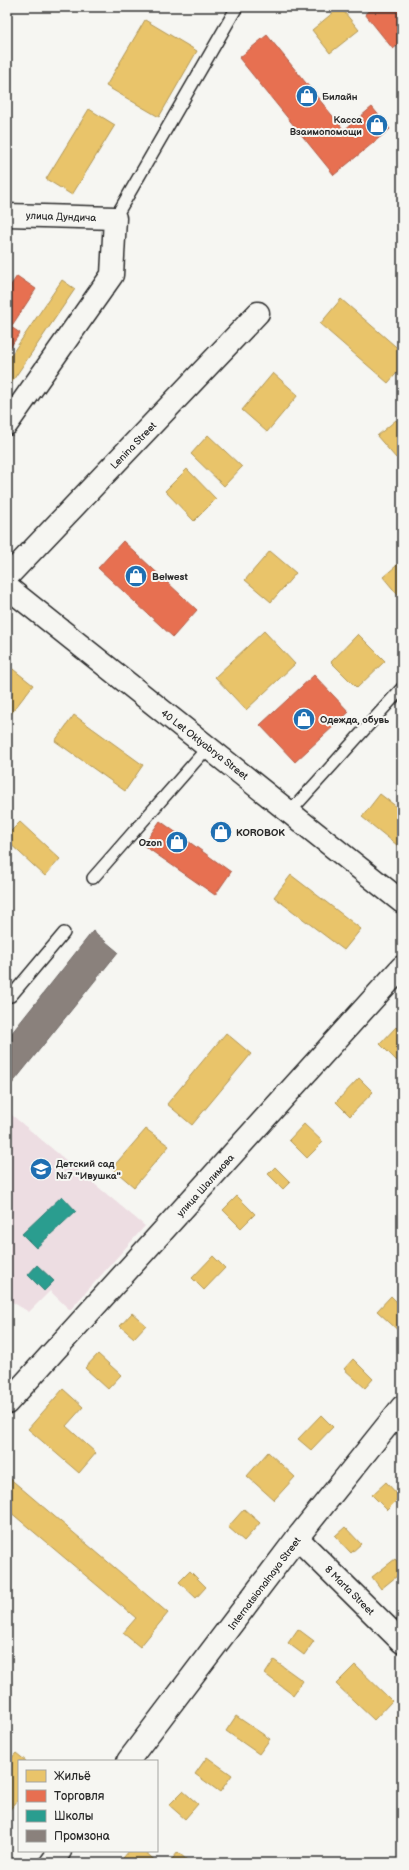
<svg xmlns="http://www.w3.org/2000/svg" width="409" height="1870" font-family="'Balsamiq Sans',sans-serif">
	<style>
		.built { fill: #eddde2 }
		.homes { fill: #e9c46a; stroke: #b09657 }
		.shops { fill: #e76f51; stroke: #af5b46 }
		.schools { fill: #2a9d8f; stroke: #2a7b71 }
		.industry { fill: #8a817c; stroke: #6e6764 }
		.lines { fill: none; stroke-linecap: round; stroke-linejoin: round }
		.service-casing { stroke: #2b2b2b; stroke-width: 14 }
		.minor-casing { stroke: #2b2b2b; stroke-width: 25 }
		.tertiary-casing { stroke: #2b2b2b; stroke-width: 25 }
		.service { stroke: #f6f6f2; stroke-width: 11 }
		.minor { stroke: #f6f6f2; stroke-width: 22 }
		.tertiary { stroke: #f6f6f2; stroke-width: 22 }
		.labels { text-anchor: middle; stroke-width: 4; stroke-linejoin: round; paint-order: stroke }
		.poi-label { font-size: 10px; font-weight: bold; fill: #2b2b2b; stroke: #f6f6f2; text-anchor: start }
		.street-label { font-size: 10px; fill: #2b2b2b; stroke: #f6f6f2 }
	</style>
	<rect width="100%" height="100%" fill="#f6f6f2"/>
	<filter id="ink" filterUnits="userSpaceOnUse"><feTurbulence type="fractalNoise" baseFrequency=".025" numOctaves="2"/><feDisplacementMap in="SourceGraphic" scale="8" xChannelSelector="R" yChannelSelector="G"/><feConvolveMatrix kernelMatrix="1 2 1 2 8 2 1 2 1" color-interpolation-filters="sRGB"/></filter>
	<g filter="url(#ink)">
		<path class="built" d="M 7,1111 L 145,1226 L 70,1310 L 50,1291 L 29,1312 L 7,1299 Z"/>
		<path class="homes" d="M 340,7 L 359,30 L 330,53 L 312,30 Z
			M 145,20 L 197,51 L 159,117 L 106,86 Z
			M 89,109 L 115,125 L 72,195 L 46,179 Z
			M 62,280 L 75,289 L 7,389 L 7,361 Z
			M 341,299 L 402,352 L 402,367 L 388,383 L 320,324 Z
			M 273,373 L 298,395 L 267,432 L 242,410 Z
			M 396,420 L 402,427 L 402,453 L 396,458 L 377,436 Z
			M 208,435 L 242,467 L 224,486 L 191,454 Z
			M 187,469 L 216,499 L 194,521 L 165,491 Z
			M 270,551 L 296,573 L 271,602 L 245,580 Z
			M 402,561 L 402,600 L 383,577 Z
			M 264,631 L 295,664 L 246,710 L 215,677 Z
			M 358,634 L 385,661 L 357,688 L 331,662 Z
			M 9,666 L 33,685 L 7,719 L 7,668 Z
			M 74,715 L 143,765 L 125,791 L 55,741 Z
			M 380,794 L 402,811 L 402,849 L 362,817 Z
			M 20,822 L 60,859 L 45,876 L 7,841 L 7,835 Z
			M 291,875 L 361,929 L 344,950 L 274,897 Z
			M 396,1027 L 402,1033 L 402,1057 L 397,1061 L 380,1044 Z
			M 226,1033 L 251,1054 L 192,1125 L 167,1104 Z
			M 359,1078 L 373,1092 L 350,1116 L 336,1102 Z
			M 304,1124 L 323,1142 L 307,1158 L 289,1140 Z
			M 146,1129 L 169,1146 L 134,1187 L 112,1168 Z
			M 275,1167 L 290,1182 L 283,1189 L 268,1174 Z
			M 237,1196 L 255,1214 L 241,1228 L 223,1210 Z
			M 213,1256 L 225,1268 L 204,1290 L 192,1278 Z
			M 391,1296 L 402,1307 L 402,1334 L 377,1311 Z
			M 132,1313 L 146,1325 L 134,1338 L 120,1326 Z
			M 98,1354 L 121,1375 L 108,1389 L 85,1368 Z
			M 353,1359 L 373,1379 L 365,1388 L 344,1369 Z
			M 63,1389 L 83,1407 L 66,1426 L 96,1453 L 79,1473 L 28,1429 Z
			M 321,1415 L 333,1427 L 311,1450 L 298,1439 Z
			M 268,1452 L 295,1477 L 274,1500 L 247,1476 Z
			M 7,1476 L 168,1613 L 140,1647 L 123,1633 L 136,1618 L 9,1511 L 7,1514 Z
			M 386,1482 L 400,1497 L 387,1510 L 372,1495 Z
			M 244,1509 L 260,1523 L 244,1541 L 228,1527 Z
			M 345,1527 L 361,1544 L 351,1553 L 335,1536 Z
			M 395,1559 L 402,1567 L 402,1572 L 381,1589 L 372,1577 Z
			M 190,1571 L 206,1587 L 196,1598 L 179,1582 Z
			M 298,1629 L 314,1641 L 304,1655 L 288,1643 Z
			M 274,1660 L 303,1681 L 293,1695 L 265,1674 Z
			M 355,1665 L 392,1701 L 374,1720 L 336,1684 Z
			M 402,1711 L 402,1723 L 396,1717 Z
			M 236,1716 L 270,1739 L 259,1754 L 226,1731 Z
			M 16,1753 L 26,1761 L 19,1761 L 19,1799 L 7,1813 L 7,1763 Z
			M 207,1757 L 232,1775 L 220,1792 L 195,1774 Z
			M 183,1791 L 198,1804 L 185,1819 L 169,1805 Z
			M 129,1851 L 144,1851 L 158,1863 L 119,1863 Z
			M 178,1852 L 190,1863 L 169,1863 Z"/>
		<path class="shops" d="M 373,7 L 402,7 L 402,42 L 393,49 L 365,14 Z
			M 267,35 L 344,130 L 372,107 L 390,129 L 334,175 L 239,58 Z
			M 17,276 L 36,289 L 11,327 L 20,333 L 7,352 L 7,291 Z
			M 123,541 L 197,610 L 173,637 L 98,568 Z
			M 314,675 L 349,712 L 295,762 L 260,725 Z
			M 160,821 L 231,872 L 215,895 L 143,845 Z"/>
		<path class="schools" d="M 62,1196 L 76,1211 L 36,1248 L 22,1234 Z
			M 37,1265 L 54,1281 L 44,1291 L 28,1275 Z"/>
		<path class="industry" d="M 93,931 L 118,952 L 7,1090 L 7,1039 Z"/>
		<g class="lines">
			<g class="service-casing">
				<path id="service" d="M 115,218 L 237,7
					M 290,812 L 402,688
					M 93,878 L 208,747
					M 11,996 L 64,933"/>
			</g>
			<g class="minor-casing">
				<path id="minor" d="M 7,215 L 115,218 L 112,275 L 7,424
					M 7,577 L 258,313
					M 7,1403 L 402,967
					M 297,1538 L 402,1642"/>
			</g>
			<g class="tertiary-casing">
				<path id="tertiary" d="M 7,587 L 402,902
					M 128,1761 L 297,1538 L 402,1407
					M 51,1863 L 60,1851"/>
			</g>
			<use href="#service" class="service"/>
			<use href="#minor" class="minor"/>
			<use href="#tertiary" class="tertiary"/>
		</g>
	</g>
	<defs>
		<g id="shop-disc" transform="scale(1.15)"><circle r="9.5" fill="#1f6fb2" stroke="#f6f6f2"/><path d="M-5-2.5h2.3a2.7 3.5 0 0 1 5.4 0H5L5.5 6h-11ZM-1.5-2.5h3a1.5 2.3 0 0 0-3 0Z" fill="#fff"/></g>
		<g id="school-disc" transform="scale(1.15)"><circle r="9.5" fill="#1f6fb2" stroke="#f6f6f2"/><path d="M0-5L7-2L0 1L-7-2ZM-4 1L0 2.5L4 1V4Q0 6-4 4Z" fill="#fff"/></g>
	</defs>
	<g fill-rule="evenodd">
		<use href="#shop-disc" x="307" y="96"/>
		<use href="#shop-disc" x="377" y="125"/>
		<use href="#shop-disc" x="136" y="576"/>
		<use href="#shop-disc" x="304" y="719"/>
		<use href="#shop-disc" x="221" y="832"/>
		<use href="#shop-disc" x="177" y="842"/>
		<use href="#school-disc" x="41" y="1169"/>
	</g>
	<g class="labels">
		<g class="poi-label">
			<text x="322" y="100">Билайн</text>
			<text x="362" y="123" text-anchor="end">Касса<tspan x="362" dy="12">Взаимопомощи</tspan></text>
			<text x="152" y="580">Belwest</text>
			<text x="320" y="723">Одежда, обувь</text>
			<text x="236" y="836">KOROBOK</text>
			<text x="162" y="846" text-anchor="end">Ozon</text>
			<text x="56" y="1167">Детский сад<tspan x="56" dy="12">№7 "Ивушка"</tspan></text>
		</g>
		<g class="street-label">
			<text transform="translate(61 216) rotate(2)" y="4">улица Дундича</text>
			<text transform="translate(133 445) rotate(-46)" y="4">Lenina Street</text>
			<text transform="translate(205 744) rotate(38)" y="4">40 Let Oktyabrya Street</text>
			<text transform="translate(205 1185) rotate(-48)" y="4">улица Шалимова</text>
			<text transform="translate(264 1583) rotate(-53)" y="4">Internatsionalnaya Street</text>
			<text transform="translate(350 1590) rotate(45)" y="4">8 Marta Street</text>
		</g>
	</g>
	<rect width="409" height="1870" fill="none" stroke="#f6f6f2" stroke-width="24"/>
	<rect x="12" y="12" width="385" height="1846" fill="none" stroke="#2b2b2b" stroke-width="1.5" filter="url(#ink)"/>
	<rect x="18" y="1760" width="140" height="92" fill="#f6f6f2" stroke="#a5a5a2"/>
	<rect x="26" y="1770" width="20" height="12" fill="#e9c46a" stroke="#a5a5a2"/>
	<text x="54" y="1780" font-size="12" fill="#2b2b2b">Жильё</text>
	<rect x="26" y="1790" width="20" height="12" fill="#e76f51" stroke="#a5a5a2"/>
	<text x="54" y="1800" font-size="12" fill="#2b2b2b">Торговля</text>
	<rect x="26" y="1810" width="20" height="12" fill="#2a9d8f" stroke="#a5a5a2"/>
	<text x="54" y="1820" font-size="12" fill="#2b2b2b">Школы</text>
	<rect x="26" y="1830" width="20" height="12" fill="#8a817c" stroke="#a5a5a2"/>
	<text x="54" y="1840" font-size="12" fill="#2b2b2b">Промзона</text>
</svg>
